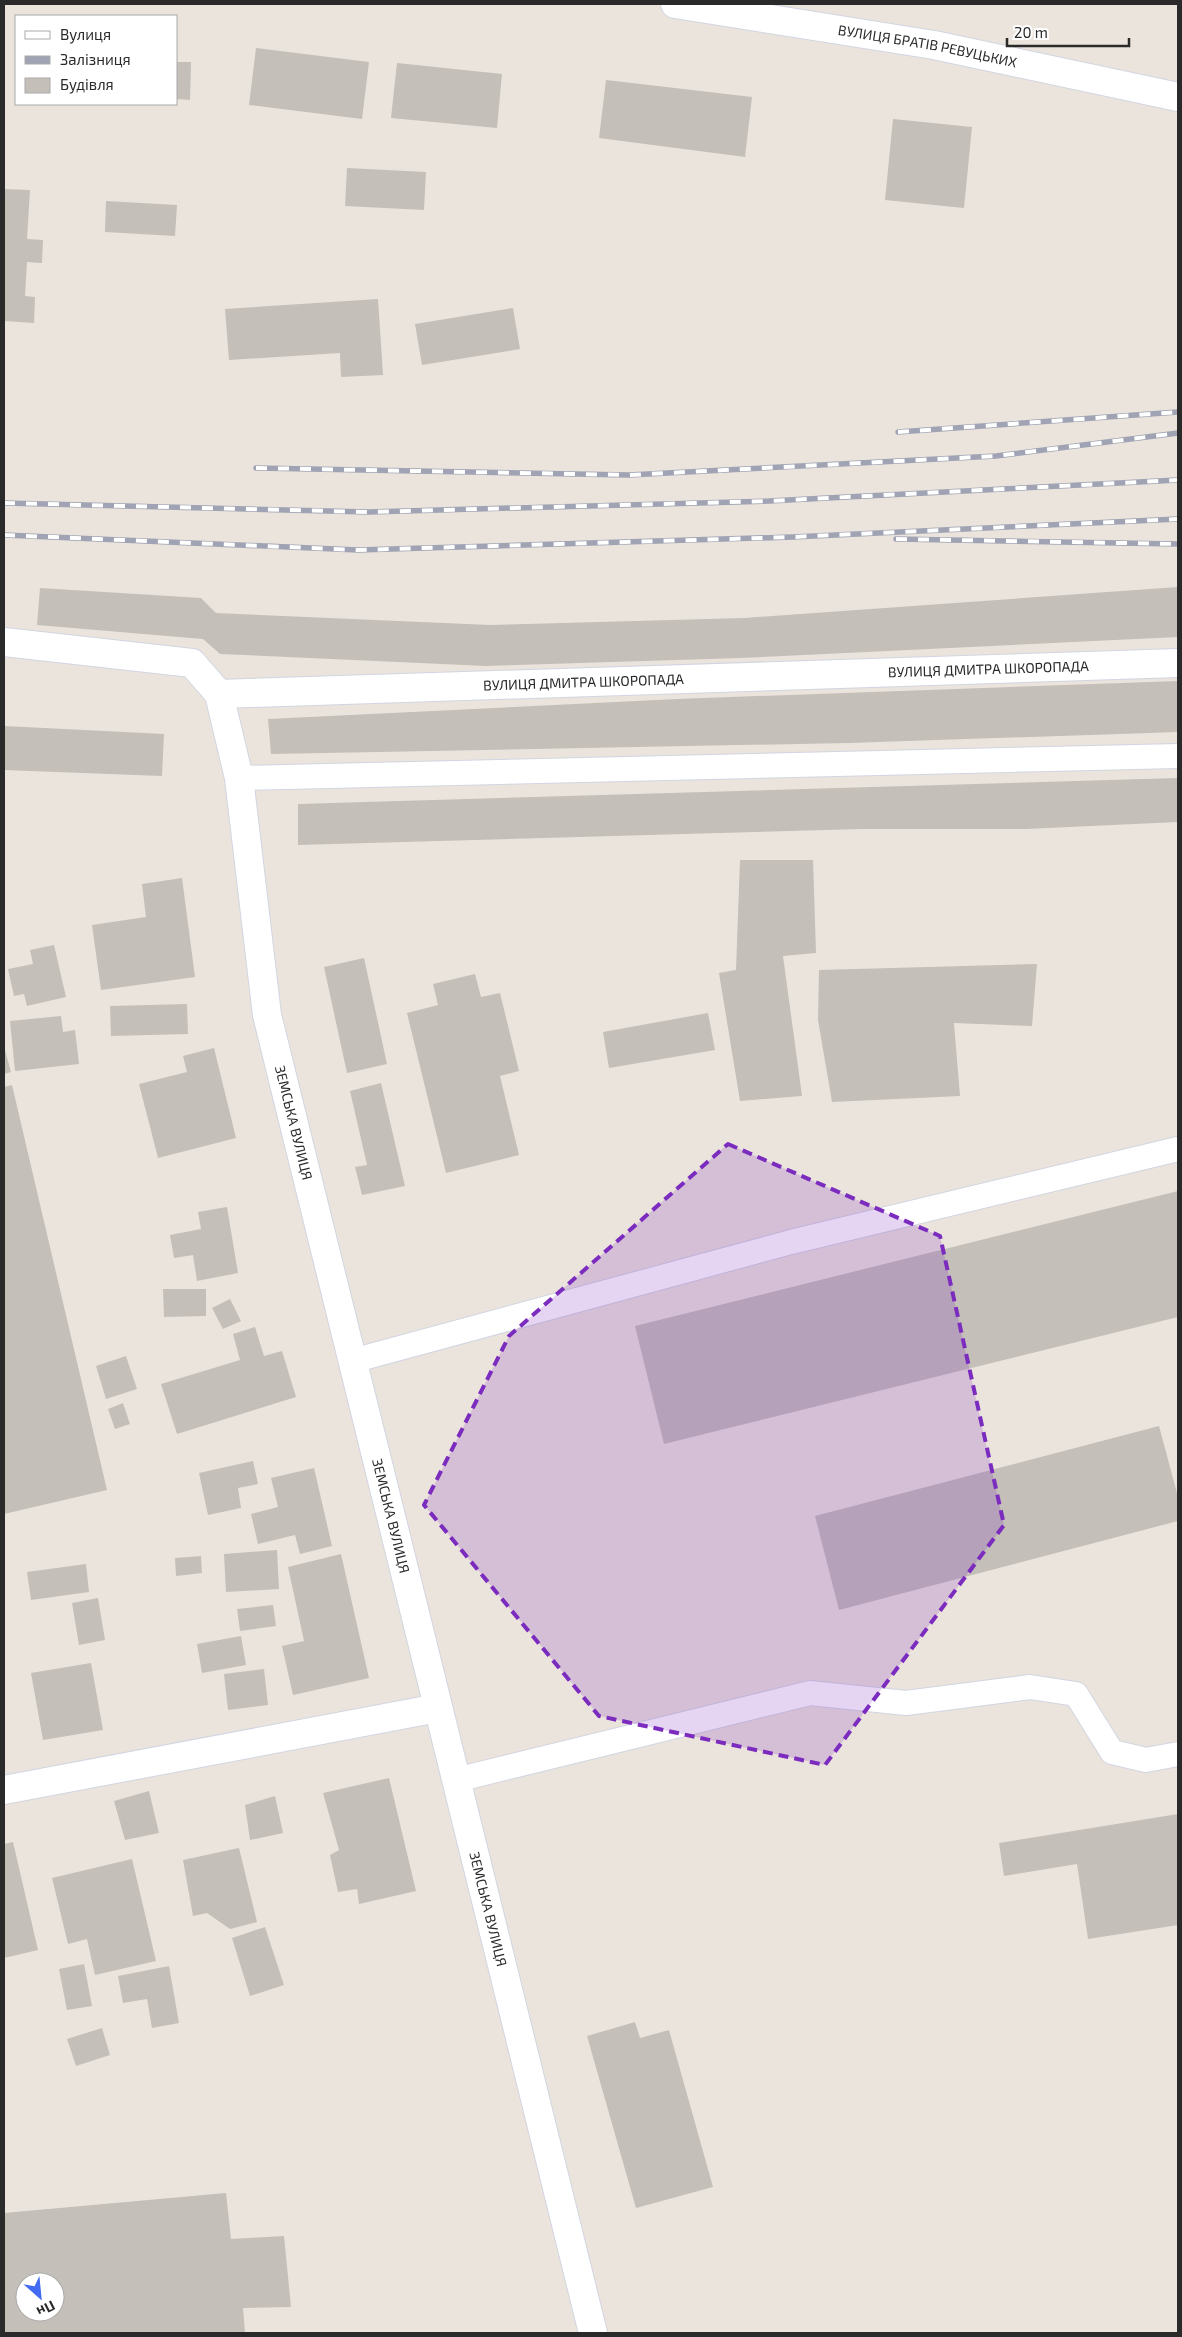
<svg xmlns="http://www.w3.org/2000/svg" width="1182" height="2337" font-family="'Exo 2',sans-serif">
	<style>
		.building { fill: #c4bfb8; fill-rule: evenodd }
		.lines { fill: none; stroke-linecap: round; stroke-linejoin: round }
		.lane-casing { stroke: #d2d5e2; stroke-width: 26 }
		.street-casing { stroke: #d2d5e2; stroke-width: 30 }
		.lane { stroke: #fff; stroke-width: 24 }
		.street { stroke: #fff; stroke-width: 28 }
		.rail-casing { stroke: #9fa3b3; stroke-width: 5.5 }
		.rail { stroke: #fff; stroke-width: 4; stroke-dasharray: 11; stroke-linecap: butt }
		.marked { fill: #7b2cbf; fill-opacity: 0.2; stroke: #7b2cbf; stroke-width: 4; stroke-dasharray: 10 6; stroke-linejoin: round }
		.labels { text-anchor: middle; stroke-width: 4; stroke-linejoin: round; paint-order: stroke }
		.street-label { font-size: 14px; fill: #2a2a2a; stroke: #fff }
	</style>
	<rect width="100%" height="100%" fill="#ebe4dc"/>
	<path class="building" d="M 256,48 L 369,62 L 362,119 L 249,105 Z
		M 176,62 L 191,62 L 190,100 L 176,99 Z
		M 397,63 L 502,74 L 497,128 L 391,118 Z
		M 606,80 L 752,97 L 745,157 L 599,138 Z
		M 893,119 L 972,127 L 964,208 L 885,200 Z
		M 347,168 L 426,172 L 424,210 L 345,206 Z
		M 4,189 L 30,190 L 27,239 L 43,240 L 42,263 L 27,262 L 25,296 L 35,297 L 34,323 L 4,321 Z
		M 106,201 L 177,205 L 175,236 L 105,232 Z
		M 378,299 L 383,375 L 341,377 L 340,353 L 229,360 L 225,309 Z
		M 513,308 L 520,349 L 422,365 L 415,324 Z
		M 1178,587 L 1178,637 L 741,658 L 486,666 L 220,654 L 203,639 L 37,625 L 40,588 L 201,598 L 216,613 L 490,625 L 744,618 Z
		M 1178,681 L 1178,732 L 849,743 L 271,754 L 268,719 L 677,699 Z
		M 4,726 L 164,734 L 162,776 L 4,770 Z
		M 1178,778 L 1178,822 L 1026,829 L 861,829 L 298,845 L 298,804 Z
		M 740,860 L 813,860 L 816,953 L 783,956 L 802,1096 L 740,1101 L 719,973 L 736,970 Z
		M 182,878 L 195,977 L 101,990 L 92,925 L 146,917 L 142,884 Z
		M 54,945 L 66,997 L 27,1006 L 24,994 L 14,996 L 8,969 L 33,964 L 30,950 Z
		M 364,958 L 387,1064 L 347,1073 L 324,967 Z
		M 1037,964 L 1032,1026 L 954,1023 L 960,1096 L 832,1102 L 818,1020 L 819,970 Z
		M 475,974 L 481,997 L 500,993 L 519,1071 L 500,1076 L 519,1155 L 446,1173 L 407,1013 L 438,1005 L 433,984 Z
		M 187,1004 L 188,1034 L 111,1036 L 110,1006 Z
		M 708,1013 L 715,1050 L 609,1068 L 603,1032 Z
		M 61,1016 L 63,1032 L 75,1030 L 79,1064 L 15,1071 L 10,1021 Z
		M 4,1046 L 11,1072 L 4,1074 Z
		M 214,1048 L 236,1138 L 158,1158 L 139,1084 L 187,1072 L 183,1056 Z
		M 381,1083 L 405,1186 L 362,1195 L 355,1167 L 367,1165 L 350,1091 Z
		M 12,1085 L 107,1490 L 4,1514 L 4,1087 Z
		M 1178,1191 L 1178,1317 L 664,1444 L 635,1326 Z
		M 227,1207 L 238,1273 L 197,1281 L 193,1255 L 174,1258 L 170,1235 L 201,1229 L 198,1212 Z
		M 163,1289 L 206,1289 L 206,1316 L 164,1317 Z
		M 230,1299 L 241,1321 L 223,1329 L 212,1308 Z
		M 255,1327 L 264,1356 L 282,1351 L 296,1397 L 177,1434 L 161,1384 L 240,1360 L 233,1334 Z
		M 126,1356 L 137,1389 L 106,1399 L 96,1366 Z
		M 123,1403 L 130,1424 L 115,1429 L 108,1409 Z
		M 1159,1426 L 1178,1497 L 1178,1521 L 839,1610 L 815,1516 Z
		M 253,1461 L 258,1484 L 238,1488 L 241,1508 L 208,1515 L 199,1473 Z
		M 314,1468 L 332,1546 L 300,1554 L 295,1535 L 258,1544 L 251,1514 L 278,1507 L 271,1478 Z
		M 277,1550 L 279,1589 L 226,1592 L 224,1554 Z
		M 341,1554 L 369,1678 L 293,1695 L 282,1646 L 304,1641 L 288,1567 Z
		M 201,1556 L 202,1573 L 176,1576 L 175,1558 Z
		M 86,1564 L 89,1592 L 31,1600 L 27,1572 Z
		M 98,1598 L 105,1640 L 79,1645 L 72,1603 Z
		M 273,1605 L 276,1626 L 240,1631 L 237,1609 Z
		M 241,1636 L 246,1665 L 202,1673 L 197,1644 Z
		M 91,1663 L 103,1730 L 43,1740 L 31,1673 Z
		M 264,1669 L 268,1705 L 228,1710 L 224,1674 Z
		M 389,1778 L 416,1891 L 359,1904 L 357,1889 L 338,1892 L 330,1855 L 339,1850 L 323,1793 Z
		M 149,1791 L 159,1833 L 125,1840 L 114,1801 Z
		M 275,1796 L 283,1833 L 250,1840 L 245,1805 Z
		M 1178,1814 L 1178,1925 L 1088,1939 L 1077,1864 L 1004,1876 L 999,1843 Z
		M 13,1842 L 38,1950 L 4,1958 L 4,1844 Z
		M 239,1848 L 257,1922 L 230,1929 L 207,1913 L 193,1916 L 183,1860 Z
		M 132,1859 L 156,1961 L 95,1975 L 87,1939 L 68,1944 L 52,1878 Z
		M 265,1927 L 284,1985 L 250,1996 L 232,1938 Z
		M 84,1964 L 92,2006 L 67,2010 L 59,1969 Z
		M 169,1966 L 179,2023 L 152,2028 L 147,1999 L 123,2003 L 118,1976 Z
		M 635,2022 L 640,2038 L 669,2030 L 713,2187 L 636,2208 L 587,2036 Z
		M 102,2028 L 110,2055 L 76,2066 L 67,2039 Z
		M 226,2193 L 231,2239 L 284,2236 L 291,2307 L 243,2308 L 245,2333 L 4,2333 L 4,2213 ZM 25,2282 L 55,2282 L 55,2312 L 25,2312 Z"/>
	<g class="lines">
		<g class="lane-casing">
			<path id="lane" d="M 239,778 L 1178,756
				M 352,1361 L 791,1242 L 1178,1149
				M 456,1780 L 810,1693 L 906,1703 L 1030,1687 L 1076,1694 L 1112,1752 L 1146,1760 L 1178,1754"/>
		</g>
		<g class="street-casing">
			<g id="street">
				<path id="s1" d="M 675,4 L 934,45 L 1178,97"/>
				<path id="s2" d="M 4,642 L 192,663 L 219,694 L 1178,663"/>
				<path id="s3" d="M 219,694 L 239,778 L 267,1015 L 593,2333"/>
				<path d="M 4,1790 L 438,1708"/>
			</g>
		</g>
		<use href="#lane" class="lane"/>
		<use href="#street" class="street"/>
		<g class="rail-casing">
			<path id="rail" d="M 898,432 L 1178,412
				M 256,468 L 629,475 L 996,456 L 1178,433
				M 4,503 L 369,512 L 769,501 L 1178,480
				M 4,535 L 358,550 L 793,537 L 1178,519
				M 896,539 L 1178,544"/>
		</g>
		<use href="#rail" class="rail"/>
	</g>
	<path class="marked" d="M 728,1144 L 940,1236 L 1004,1525 L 825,1765 L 599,1716 L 424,1505 L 509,1336 Z"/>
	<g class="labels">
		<g class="street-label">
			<text dy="5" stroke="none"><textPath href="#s1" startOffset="256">ВУЛИЦЯ БРАТІВ РЕВУЦЬКИХ</textPath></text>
			<text dy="5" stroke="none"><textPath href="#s2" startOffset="1000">ВУЛИЦЯ ДМИТРА ШКОРОПАДА</textPath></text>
			<text dy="5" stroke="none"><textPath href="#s2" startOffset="595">ВУЛИЦЯ ДМИТРА ШКОРОПАДА</textPath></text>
			<text dy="5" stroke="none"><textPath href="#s3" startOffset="436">ЗЕМСЬКА ВУЛИЦЯ</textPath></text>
			<text dy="5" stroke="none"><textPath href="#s3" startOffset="841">ЗЕМСЬКА ВУЛИЦЯ</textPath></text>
			<text dy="5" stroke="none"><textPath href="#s3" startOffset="1246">ЗЕМСЬКА ВУЛИЦЯ</textPath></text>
		</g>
	</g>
	<rect width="1182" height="2337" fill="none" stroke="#2a2a2a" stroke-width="10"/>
	<rect x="15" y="15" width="162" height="90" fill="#ffffff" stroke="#aaaaaa"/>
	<rect x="25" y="31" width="25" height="8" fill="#ffffff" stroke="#aaaaaa"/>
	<text x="60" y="40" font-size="15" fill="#2a2a2a">Вулиця</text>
	<rect x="25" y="56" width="25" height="8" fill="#9fa3b3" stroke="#aaaaaa"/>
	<text x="60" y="65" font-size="15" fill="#2a2a2a">Залізниця</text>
	<rect x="25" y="78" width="25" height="15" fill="#c4bfb8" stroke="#aaaaaa"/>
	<text x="60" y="90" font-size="15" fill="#2a2a2a">Будівля</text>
	<g transform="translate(40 2297) rotate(153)"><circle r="24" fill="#ffffff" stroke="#aaaaaa"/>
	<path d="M0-4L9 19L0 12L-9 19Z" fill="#436af2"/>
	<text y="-8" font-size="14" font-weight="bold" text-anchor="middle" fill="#2a2a2a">Пн</text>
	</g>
	<path d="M1007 38v8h122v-8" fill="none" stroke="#2a2a2a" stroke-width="2.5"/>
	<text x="1014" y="38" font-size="15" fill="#2a2a2a" stroke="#ffffff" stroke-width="4" paint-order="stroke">20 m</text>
</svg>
